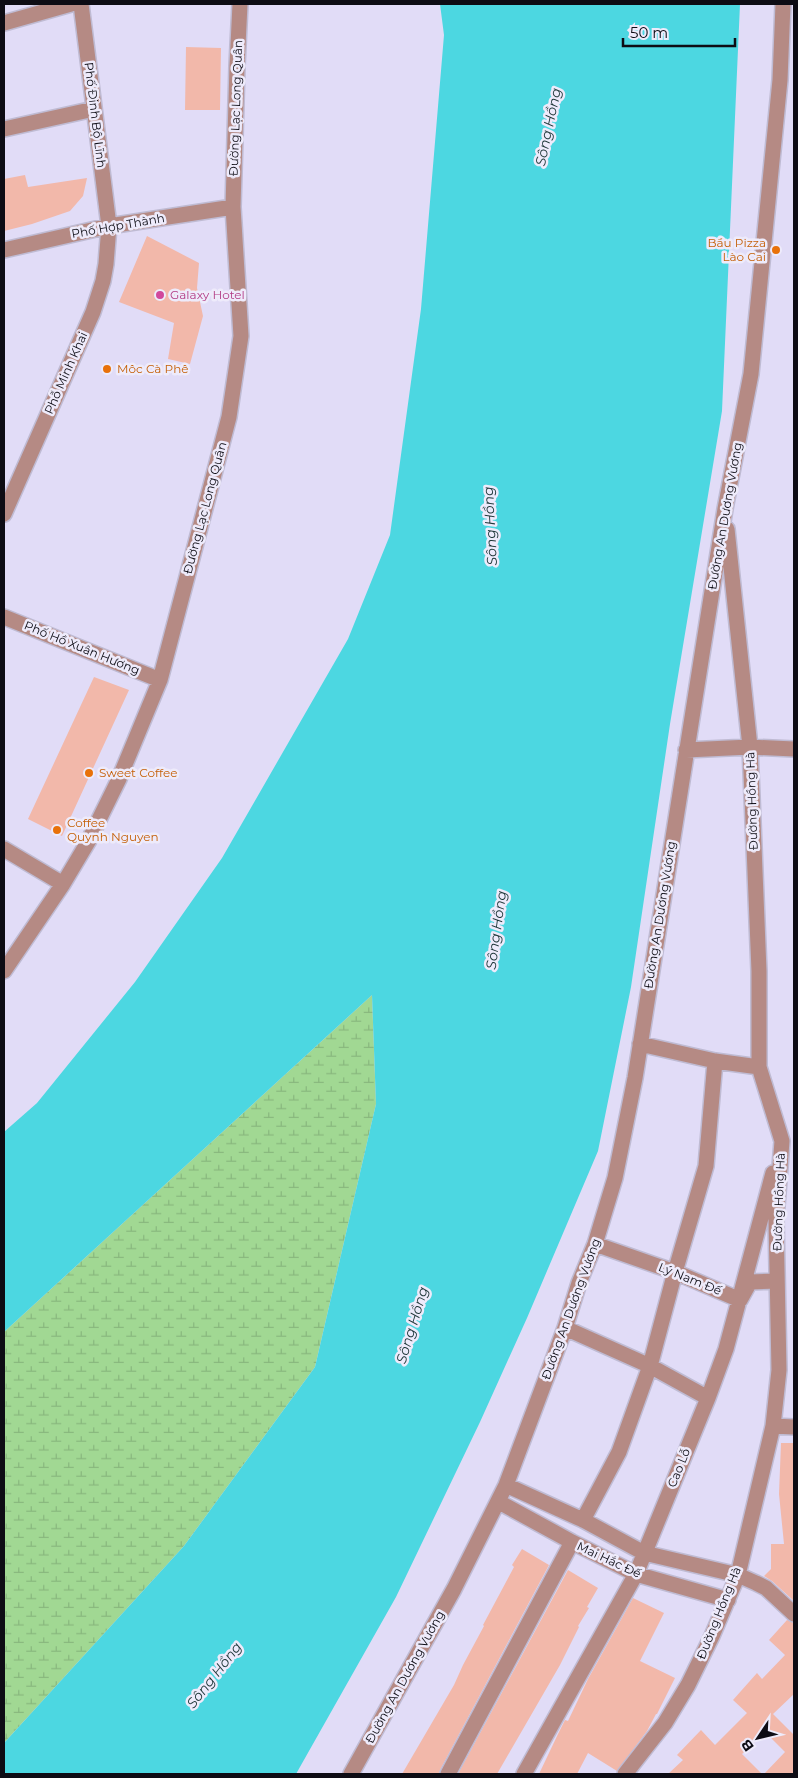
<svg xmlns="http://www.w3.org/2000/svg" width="798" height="1778" font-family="Montserrat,sans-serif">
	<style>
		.wetland { fill: url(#wetland-marsh) }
		.water { fill: #4cd7e1 }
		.building { fill: #f2b8aa }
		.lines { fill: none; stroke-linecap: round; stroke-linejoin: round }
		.minor-casing { stroke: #bfbbd3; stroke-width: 18 }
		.minor { stroke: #b58a84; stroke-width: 15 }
		.food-dot { fill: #e8710a; stroke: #eeebfb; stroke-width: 2 }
		.hotel-dot { fill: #d1479c; stroke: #eeebfb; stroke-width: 2 }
		.labels { text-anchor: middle; stroke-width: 5; stroke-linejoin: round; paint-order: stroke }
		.street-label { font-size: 12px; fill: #0d0c14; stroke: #eeebfb }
		.food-label { font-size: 12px; fill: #c56008; stroke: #eeebfb; text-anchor: start }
		.hotel-label { font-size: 12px; fill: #b23c85; stroke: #eeebfb; text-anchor: start }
		.water-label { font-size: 14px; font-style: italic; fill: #20383a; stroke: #eeebfb }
	</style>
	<defs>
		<pattern id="wetland-marsh" width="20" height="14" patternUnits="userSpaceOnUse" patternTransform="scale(1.25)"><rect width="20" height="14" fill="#a1d893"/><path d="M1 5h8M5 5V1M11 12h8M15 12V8" fill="none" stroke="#89b87e"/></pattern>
	</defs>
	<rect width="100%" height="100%" fill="#e1dcf7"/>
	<path class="wetland" d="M 372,995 L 376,1104 L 315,1367 L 184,1546 L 4,1743 L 4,1332 Z"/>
	<path class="water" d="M 440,4 L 740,4 L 722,411 L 670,724 L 631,987 L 598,1151 L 527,1318 L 480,1422 L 396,1597 L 296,1774 L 4,1774 L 4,1743 L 184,1546 L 315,1367 L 376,1104 L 372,995 L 4,1332 L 4,1132 L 37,1103 L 135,982 L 222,858 L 348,639 L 390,535 L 421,309 L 444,35 Z"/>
	<path class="building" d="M 186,47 L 221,48 L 220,110 L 185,110 Z
		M 25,175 L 28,187 L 87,178 L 83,196 L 70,211 L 32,224 L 4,231 L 4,179 Z
		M 147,236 L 199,263 L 197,288 L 203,316 L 190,364 L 168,359 L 174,323 L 119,302 Z
		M 94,677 L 129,690 L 62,836 L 28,819 Z
		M 781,1443 L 794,1443 L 794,1601 L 772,1581 L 764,1576 L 771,1569 L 771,1544 L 784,1544 L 779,1494 Z
		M 522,1549 L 549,1565 L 440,1770 L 439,1774 L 402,1774 L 454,1685 L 463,1665 L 484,1626 L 483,1625 L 514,1567 L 512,1565 Z
		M 568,1570 L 598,1588 L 587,1607 L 589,1608 L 578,1626 L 579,1627 L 560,1665 L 497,1774 L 458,1774 Z
		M 633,1598 L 664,1613 L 640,1661 L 675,1678 L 657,1714 L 656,1714 L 647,1731 L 617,1771 L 588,1753 L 577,1774 L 539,1774 L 558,1734 L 565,1720 L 568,1721 L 588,1679 Z
		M 787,1620 L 794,1623 L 794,1694 L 773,1714 L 794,1735 L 794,1774 L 764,1774 L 785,1752 L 765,1732 L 742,1754 L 762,1774 L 668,1774 L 683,1760 L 677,1755 L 701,1730 L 715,1745 L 747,1713 L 733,1700 L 757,1673 L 762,1679 L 785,1655 L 769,1640 Z"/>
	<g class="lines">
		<g class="minor-casing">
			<path id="minor" d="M 4,23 L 71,4
				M 4,129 L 94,109
				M 4,250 L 109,226 L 233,207
				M 4,514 L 93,312 L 103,281 L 106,264 L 109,226 L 81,4
				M 4,617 L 160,680
				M 686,750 L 750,747 L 794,749
				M 4,849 L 63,884
				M 4,971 L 63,884 L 88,842 L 119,779 L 160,680 L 229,417 L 241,336 L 233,207 L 237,66 L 240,4
				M 640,1044 L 715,1061 L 759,1067
				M 595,1244 L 675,1272 L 740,1300 L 750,1282 L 777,1281
				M 565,1328 L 650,1366 L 708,1398
				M 773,1426 L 794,1427
				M 506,1485 L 583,1520 L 644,1553 L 738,1575 L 756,1583 L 766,1588 L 794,1614
				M 499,1502 L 572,1542 L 636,1574 L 728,1600
				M 583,1520 L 619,1452 L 650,1366 L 675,1272 L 706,1166 L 715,1061
				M 351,1774 L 454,1589 L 506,1485 L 565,1328 L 579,1283 L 595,1244 L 615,1178 L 635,1078 L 725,509 L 751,374 L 780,80 L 783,4
				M 448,1774 L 572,1542
				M 524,1774 L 636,1574 L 708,1398 L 726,1349 L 773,1173
				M 625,1774 L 665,1723 L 688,1685 L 712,1636 L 738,1575 L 773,1426 L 779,1370 L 776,1219 L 782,1141 L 759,1067 L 759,971 L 750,747 L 727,529"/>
		</g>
		<use href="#minor" class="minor"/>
	</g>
	<g class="food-dot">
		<circle cx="776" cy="250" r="5"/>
		<circle cx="107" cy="369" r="5"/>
		<circle cx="89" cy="773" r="5"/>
		<circle cx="57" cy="830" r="5"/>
	</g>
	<circle class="hotel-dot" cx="160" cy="295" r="5"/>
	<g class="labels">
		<g class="street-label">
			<text transform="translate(236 108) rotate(-88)" y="4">Đường Lạc Long Quân</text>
			<text transform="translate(95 115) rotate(83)" y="4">Phố Đinh Bộ Lĩnh</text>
			<text transform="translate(118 226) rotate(-10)" y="4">Phố Hợp Thành</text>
			<text transform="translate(66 373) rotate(-66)" y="4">Phỗ Minh Khai</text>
			<text transform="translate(205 508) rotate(-75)" y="4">Đường Lạc Long Quân</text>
			<text transform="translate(725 516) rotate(-80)" y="4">Đường An Dương Vương</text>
			<text transform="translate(82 648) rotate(22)" y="4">Phố Hồ Xuân Hương</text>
			<text transform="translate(752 801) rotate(-92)" y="4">Đường Hồng Hà</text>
			<text transform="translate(660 915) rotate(-81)" y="4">Đường An Dương Vương</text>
			<text transform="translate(779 1202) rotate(-88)" y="4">Đường Hồng Hà</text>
			<text transform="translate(690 1279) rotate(22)" y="4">Lý Nam Đế</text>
			<text transform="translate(571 1309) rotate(-70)" y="4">Đường An Dương Vương</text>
			<text transform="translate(679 1468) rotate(-68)" y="4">Cao Lỗ</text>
			<text transform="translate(609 1560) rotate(25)" y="4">Mai Hắc Đế</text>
			<text transform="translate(719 1613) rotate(-68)" y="4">Đường Hồng Hà</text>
			<text transform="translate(405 1677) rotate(-61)" y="4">Đường An Dương Vương</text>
		</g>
		<g class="food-label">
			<text x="766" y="247" text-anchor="end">Bầu Pizza<tspan x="766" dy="14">Lào Cai</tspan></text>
			<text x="117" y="373">Môc Cà Phê</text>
			<text x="99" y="777">Sweet Coffee</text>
			<text x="67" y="827">Coffee<tspan x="67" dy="14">Quynh Nguyen</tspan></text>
		</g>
		<g class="hotel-label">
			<text x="170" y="299">Galaxy Hotel</text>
		</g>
		<g class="water-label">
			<text transform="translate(548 127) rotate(-78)" y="5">Sông Hồng</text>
			<text transform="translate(490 526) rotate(-93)" y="5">Sông Hồng</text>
			<text transform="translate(496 930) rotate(-82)" y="5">Sông Hồng</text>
			<text transform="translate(412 1325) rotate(-73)" y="5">Sông Hồng</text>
			<text transform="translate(214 1675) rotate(-52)" y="5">Sông Hồng</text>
		</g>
	</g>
	<rect width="798" height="1778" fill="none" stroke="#0d0c14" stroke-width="10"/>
	<g transform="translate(758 1738) rotate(235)" stroke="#eeebfb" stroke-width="4" paint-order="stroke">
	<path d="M0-4L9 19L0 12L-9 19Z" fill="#0d0c14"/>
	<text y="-8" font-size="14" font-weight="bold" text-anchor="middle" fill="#0d0c14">B</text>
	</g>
	<path d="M623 38v8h112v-8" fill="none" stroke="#0d0c14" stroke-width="2.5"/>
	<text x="630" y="38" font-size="15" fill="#0d0c14" stroke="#eeebfb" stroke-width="4" paint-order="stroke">50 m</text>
</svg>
